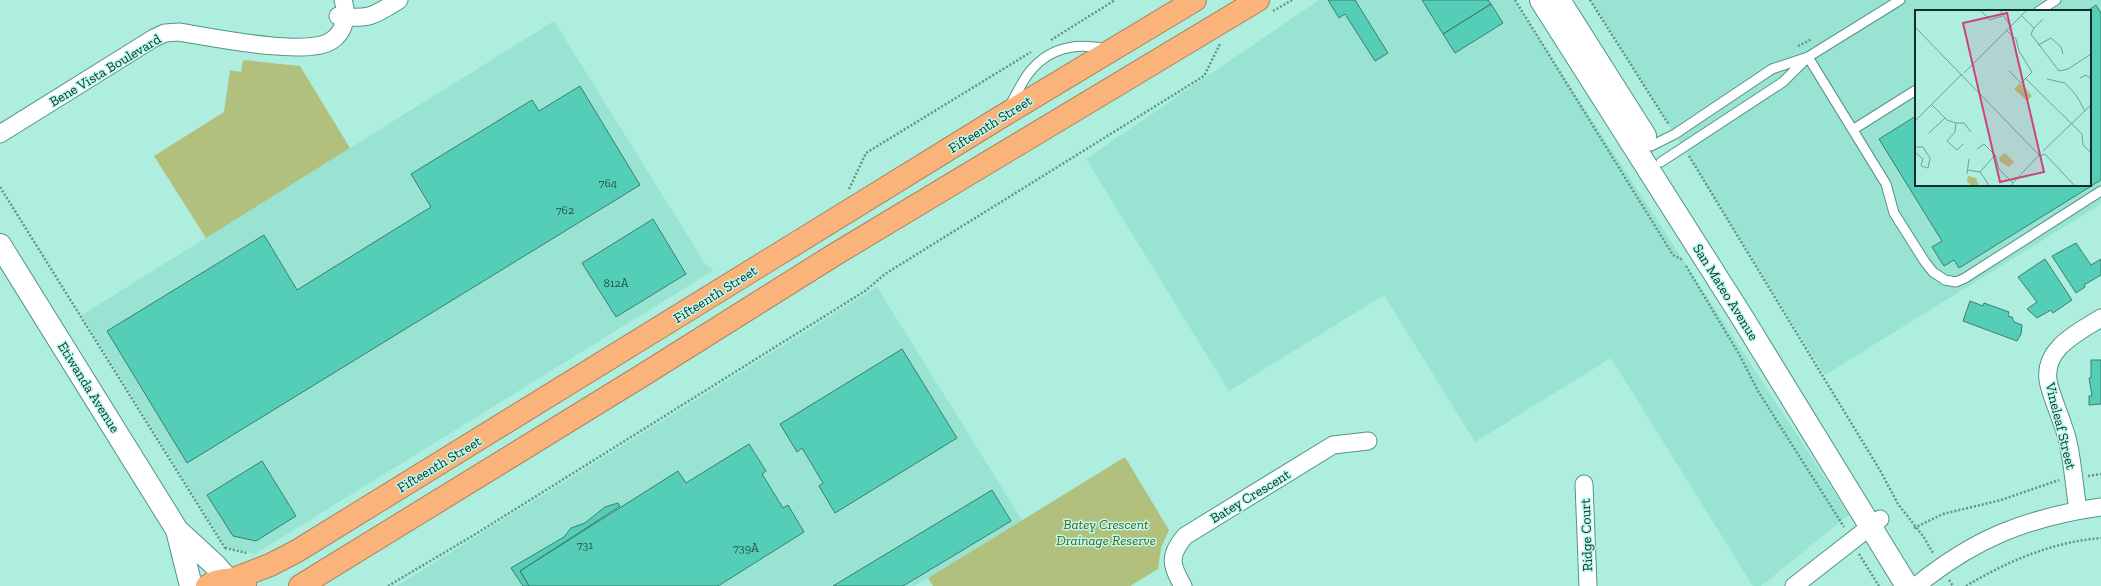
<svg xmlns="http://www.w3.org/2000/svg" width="2101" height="586" font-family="'Zilla Slab',serif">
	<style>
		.built { fill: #98e3d2; fill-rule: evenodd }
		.green { fill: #b1c07c }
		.building { fill: #55ceb7; stroke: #3d7d70 }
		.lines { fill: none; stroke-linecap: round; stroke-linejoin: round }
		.lane-casing { stroke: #559486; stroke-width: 11 }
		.street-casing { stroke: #559486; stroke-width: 19 }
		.secondary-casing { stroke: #559486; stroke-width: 24 }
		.highway-casing { stroke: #aa845f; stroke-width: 24 }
		.path { stroke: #649388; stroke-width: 2.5; stroke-dasharray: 2 2; stroke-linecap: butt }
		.lane { stroke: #fff; stroke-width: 9 }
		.street { stroke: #fff; stroke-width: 17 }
		.secondary { stroke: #fff; stroke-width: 22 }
		.highway { stroke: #fbb37c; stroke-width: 22 }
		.labels { text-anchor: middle; stroke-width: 3; stroke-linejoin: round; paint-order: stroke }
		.number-label { font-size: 12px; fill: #24564c }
		.street-label { font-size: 14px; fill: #132e28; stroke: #bafbec }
		.park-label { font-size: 14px; font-style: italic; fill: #525d1f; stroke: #bafbec }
		.inset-road { fill: none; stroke: #6fa196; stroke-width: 1 }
		.view { fill: #cd437d; fill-opacity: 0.15; stroke: #cd437d; stroke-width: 2 }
		.inset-edge { fill: none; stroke: #132e28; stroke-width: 2 }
	</style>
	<rect width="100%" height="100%" fill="#adeedf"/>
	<path class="built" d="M 1319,0 L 1514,0 L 1849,515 L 1761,586 L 1753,586 L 1611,358 L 1475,442 L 1384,295 L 1229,391 L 1086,159 Z
		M 1591,0 L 2101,0 L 2101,204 L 1825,375 ZM 1916,11 L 2090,11 L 2090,185 L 1916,185 Z
		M 554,21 L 706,265 L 714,270 L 255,554 L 226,547 L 82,315 Z
		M 877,287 L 1022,520 L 915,586 L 397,586 Z"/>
	<path class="green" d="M 243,60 L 300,66 L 350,148 L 206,238 L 154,156 L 224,112 L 230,70 L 241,72 Z
		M 1125,457 L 1169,530 L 1161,548 L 1158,569 L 1130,586 L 933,586 L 928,578 Z"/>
	<path class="building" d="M 1328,0 L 1355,0 L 1388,53 L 1375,61 L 1345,14 L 1339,18 Z
		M 1422,0 L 1488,0 L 1491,4 L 1443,34 Z
		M 1491,4 L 1503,23 L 1455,53 L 1443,34 Z
		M 2096,5 L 2101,13 L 2101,180 L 1959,268 L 1954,260 L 1944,266 L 1932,247 L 1942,241 L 1879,139 L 1916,116 L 1916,185 L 2090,185 L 2090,11 L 2087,11 Z
		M 580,86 L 640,185 L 187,463 L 107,331 L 264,235 L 297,290 L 431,207 L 411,174 L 532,100 L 539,111 Z
		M 653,219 L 686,274 L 616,317 L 582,263 Z
		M 2076,243 L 2091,265 L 2101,259 L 2101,275 L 2084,285 L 2085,287 L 2076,293 L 2052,256 Z
		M 2045,259 L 2072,300 L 2053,313 L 2051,310 L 2037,318 L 2027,309 L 2037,302 L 2018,277 Z
		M 1970,301 L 1983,306 L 1984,303 L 2009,312 L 2008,316 L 2012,317 L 2014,322 L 2022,325 L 2021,334 L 2017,341 L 1963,321 Z
		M 902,349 L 957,438 L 835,513 L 819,486 L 823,483 L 802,448 L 797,452 L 780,424 Z
		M 2091,360 L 2101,360 L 2101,404 L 2089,405 L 2089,396 L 2092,396 L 2089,378 L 2091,378 Z
		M 749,444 L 766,471 L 762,474 L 783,508 L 788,505 L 804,532 L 718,586 L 529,586 L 520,571 L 678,471 L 686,483 Z
		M 262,461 L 296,516 L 256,541 L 233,536 L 207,495 Z
		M 992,490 L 1011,521 L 903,586 L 833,586 Z
		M 618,503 L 620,506 L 520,571 L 529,586 L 523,586 L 511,568 L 564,537 L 571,528 L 585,523 L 605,507 Z"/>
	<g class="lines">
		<g class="lane-casing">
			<path id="lane" d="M 2039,11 L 2056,0
				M 1808,57 L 1886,184 L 1894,213 L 1925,262 L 1933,272 L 1945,280 L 1956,282 L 1965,278 L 2101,191
				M 1010,105 C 1017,94 1023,78 1033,68 C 1053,46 1080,43 1107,49
				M 1854,129 L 1916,90
				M 1651,146 L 1675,134 L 1772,69 L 1808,57 L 1900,0
				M 1661,162 L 1783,82 L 1807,58"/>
		</g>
		<g class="street-casing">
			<path id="street" d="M 338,16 C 368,20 374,16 399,0
				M 0,134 L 154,38 L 165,33 L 179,32 C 210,37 306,57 331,41 C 345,32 348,15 343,0
				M 1584,484 L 1588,586
				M 2078,510 C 2074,486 2073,461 2067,438 C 2062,420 2054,403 2049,385 C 2040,350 2077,333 2101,318
				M 1183,586 C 1170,564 1169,555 1185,536 L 1333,445 L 1368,441
				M 1794,586 L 1880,519
				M 1916,586 C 1975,538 2026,518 2101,507"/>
		</g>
		<g class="secondary-casing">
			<path id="secondary" d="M 1541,0 L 1742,317 L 1907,586
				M 1559,0 L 1645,136
				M 0,245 L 177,530 L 216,566 L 227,579
				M 177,530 L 191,586"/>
		</g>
		<g class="highway-casing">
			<path id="highway" d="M 231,580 L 270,565 L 297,551 L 1004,115 L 1195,0
				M 207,586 C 218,579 234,577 245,585
				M 300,586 L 643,375 L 834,255 L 1258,0"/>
		</g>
		<path class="path" d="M 1515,0 L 1673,255 L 1683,260
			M 1590,0 L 1669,125
			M 1273,11 L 1292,0
			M 1051,40 L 1115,0
			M 1798,46 L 1812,39
			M 1689,156 L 1881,472 L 1898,504 L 1923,536 L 1933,553
			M 0,187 L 225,548
			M 849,189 L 866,153 L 1031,52
			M 1686,266 L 1739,354 L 1758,391 L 1844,527
			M 2088,476 L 2101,474
			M 1914,528 L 1943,514 L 2001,500 L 2059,480
			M 225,548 L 247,553
			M 1859,554 L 1879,586
			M 1949,580 L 1953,586
			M 388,586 L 474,535 L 865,291 L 885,274 L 1204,76 L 1220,44
			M 1966,586 C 2008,561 2052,542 2101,538"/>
		<use href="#lane" class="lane"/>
		<use href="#street" class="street"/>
		<use href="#secondary" class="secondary"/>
		<use href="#highway" class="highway"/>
	</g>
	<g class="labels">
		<g class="number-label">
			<text x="608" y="187">764</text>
			<text x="565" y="214">762</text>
			<text x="616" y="287">812A</text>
			<text x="585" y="549">731</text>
			<text x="746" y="552">739A</text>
		</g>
		<g class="street-label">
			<text transform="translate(105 70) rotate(-31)" y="5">Bene Vista Boulevard</text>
			<text transform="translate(990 124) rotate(-32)" y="5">Fifteenth Street</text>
			<text transform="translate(1726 292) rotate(58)" y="5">San Mateo Avenue</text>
			<text transform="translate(715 294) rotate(-32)" y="5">Fifteenth Street</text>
			<text transform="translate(89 387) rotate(58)" y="5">Etiwanda Avenue</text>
			<text transform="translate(2061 426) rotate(76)" y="5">Vineleaf Street</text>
			<text transform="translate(439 464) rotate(-31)" y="5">Fifteenth Street</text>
			<text transform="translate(1250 496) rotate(-31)" y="5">Batey Crescent</text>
			<text transform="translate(1586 535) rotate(-92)" y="5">Ridge Court</text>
		</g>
		<g class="park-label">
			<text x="1106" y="529">Batey Crescent<tspan x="1106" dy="16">Drainage Reserve</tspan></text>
		</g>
	</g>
	<g transform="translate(1915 10)">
		<rect width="176" height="176" fill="#adeedf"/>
		<path d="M 104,74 L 107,74 L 117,86 L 112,91 L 99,79 ZM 90,143 L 99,152 L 94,157 L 85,152 L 84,148 ZM 53,166 L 61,168 L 64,176 L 56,176 L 52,171 Z" fill="#b1c07c"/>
		<path class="inset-road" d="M 65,0 L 75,10 L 87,6M 85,0 L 96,17M 106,5 L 119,18 L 116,24 L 144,61 L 153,59 L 176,44M 0,17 L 125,146 L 130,144M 119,18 L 128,9M 92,21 L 101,29 L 104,41 L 117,62 L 106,73 L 94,61M 123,35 L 136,28 L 146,37 L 148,44M 49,63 L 112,0M 165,68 L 171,65 L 176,69M 111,69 L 167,124 L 168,135 L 176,143M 132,69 L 150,73 L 161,85 L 170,101M 17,95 L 32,110 L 41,113 L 40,122 L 32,131 L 42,140 L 48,134M 0,111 L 47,64M 41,113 L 49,113 L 56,122M 14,123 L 30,108M 0,137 L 8,137 L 15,148 L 13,158 L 6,156M 62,139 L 69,134 L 81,146M 128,141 L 176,95M 0,142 L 8,149 L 6,155M 130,144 L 160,176M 52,160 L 65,162 L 74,175M 65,162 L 80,145 L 84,159 L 98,173M 52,164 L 54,149M 95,176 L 124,145"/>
		<path class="view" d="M 92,3 L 129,162 L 85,172 L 48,13 Z"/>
		<rect width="176" height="176" class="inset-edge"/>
	</g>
</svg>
